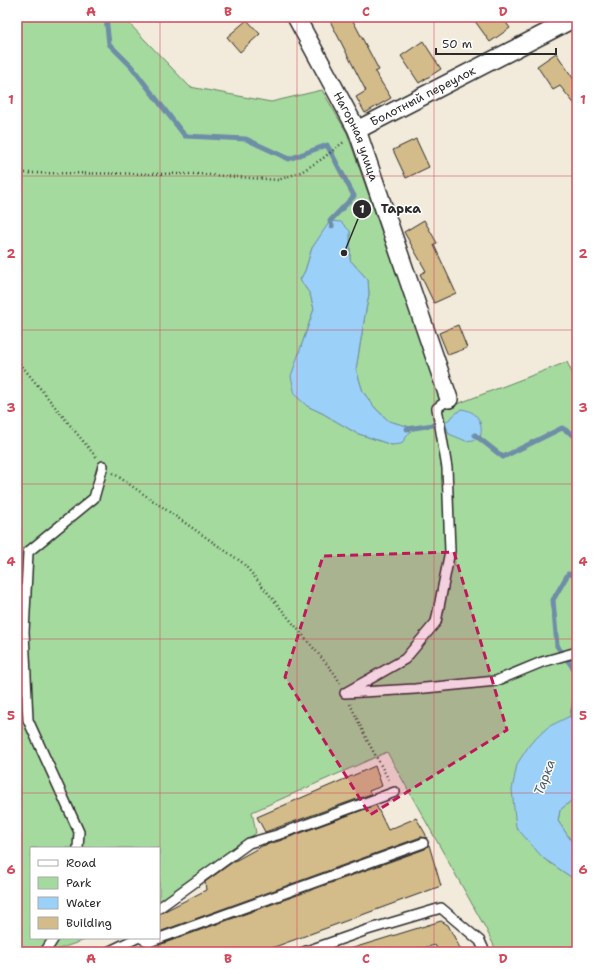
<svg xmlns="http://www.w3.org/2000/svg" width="594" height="969" font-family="'Shantell Sans',sans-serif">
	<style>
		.green { fill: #a4da9e; stroke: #688264; fill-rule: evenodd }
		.water { fill: #9bd0f9; stroke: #6e8ea7 }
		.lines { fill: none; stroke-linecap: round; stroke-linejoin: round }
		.stream { stroke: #6e8ea7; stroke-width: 5 }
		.building { fill: #d3bb8a; stroke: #2b2b2b }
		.service-casing { stroke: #2b2b2b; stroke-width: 12 }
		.minor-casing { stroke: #2b2b2b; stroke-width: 20 }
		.path { stroke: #2b2b2b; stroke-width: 2.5; stroke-dasharray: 1 3; stroke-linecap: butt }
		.service { stroke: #fff; stroke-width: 9 }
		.minor { stroke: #fff; stroke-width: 17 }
		.marked { fill: #c2185b; fill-opacity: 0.2; stroke: #c2185b; stroke-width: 3; stroke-dasharray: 8 5; stroke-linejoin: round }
		.grid { fill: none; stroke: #d1495b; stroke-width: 1; stroke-opacity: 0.55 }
		.labels { text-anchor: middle; stroke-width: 3; stroke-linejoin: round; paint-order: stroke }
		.street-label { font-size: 12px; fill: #2b2b2b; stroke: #fff }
		.water-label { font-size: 13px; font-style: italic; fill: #4d5d69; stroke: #fff }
		.leader { fill: none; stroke: #2b2b2b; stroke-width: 1.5 }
		.callout-dot { fill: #2b2b2b; stroke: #fff; stroke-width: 1.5 }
		.mark-label { font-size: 12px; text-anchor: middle; font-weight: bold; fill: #fff }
		.callout-label { font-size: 13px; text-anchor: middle; font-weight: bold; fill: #2b2b2b; stroke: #fff; stroke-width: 3; stroke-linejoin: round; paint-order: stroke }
		.neatline { fill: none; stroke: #d1495b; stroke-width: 1.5 }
		.grid-label { font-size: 13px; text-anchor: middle; font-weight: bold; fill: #d1495b }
	</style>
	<rect width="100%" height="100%" fill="#f2ebdc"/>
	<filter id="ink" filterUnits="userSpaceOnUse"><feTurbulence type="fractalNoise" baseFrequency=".025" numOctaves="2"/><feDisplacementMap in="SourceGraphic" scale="8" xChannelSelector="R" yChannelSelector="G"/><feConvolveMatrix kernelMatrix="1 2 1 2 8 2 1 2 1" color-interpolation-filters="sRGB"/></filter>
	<g filter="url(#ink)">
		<path class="green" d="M 17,17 L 123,17 L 190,87 L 271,102 L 322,90 L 347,133 L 444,409 L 567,362 L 577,383 L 577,714 L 572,715 L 543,858 L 577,881 L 577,952 L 497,952 L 486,929 L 387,752 L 252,812 L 256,833 L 159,904 L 159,848 L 31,848 L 31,938 L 91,938 L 50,952 L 17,952 ZM 350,231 L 350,260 L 368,280 L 369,294 L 365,315 L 356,369 L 363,392 L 376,409 L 389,421 L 413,428 L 392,445 L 356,433 L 322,413 L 307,406 L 298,358 L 302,344 L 314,309 L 310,294 L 300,280 L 305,271 L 312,248 L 320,237 Z
			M 577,796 L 577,848 L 574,845 L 558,821 L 560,810 Z"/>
		<path class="water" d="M 330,221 L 341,222 L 350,231 L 350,260 L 368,280 L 369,294 L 365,315 L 356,369 L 363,392 L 376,409 L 389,421 L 413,428 L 401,444 L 392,445 L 356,433 L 322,413 L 307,406 L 295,395 L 291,376 L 314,309 L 310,294 L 300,280 L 305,271 L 312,248 Z
			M 461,409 C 478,411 484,423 480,439 L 466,441 L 449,434 L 445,423 Z
			M 577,714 L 577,796 L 560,810 L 558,821 L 574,845 L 577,848 L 577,881 L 543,858 L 516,827 L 512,790 L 517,764 L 530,744 L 548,727 L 572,715 Z"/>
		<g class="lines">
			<path class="stream" d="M 106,17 L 109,44 L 131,66 L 185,136 L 246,139 L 289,159 L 327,145 L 354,196 L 330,221 L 332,226
				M 407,429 L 440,424
				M 475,435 L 503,457 L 562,428 L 577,437
				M 577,575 L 568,574 L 553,600 L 557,646 L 577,673
				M 574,721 L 572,715 L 577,690"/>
		</g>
		<path class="building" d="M 328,17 L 351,17 L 379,70 L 375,72 L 391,98 L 365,113 L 356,97 L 366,91 Z
			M 472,17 L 502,17 L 510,28 L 490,42 Z
			M 247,20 L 260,34 L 240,52 L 227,37 Z
			M 423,41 L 441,69 L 419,83 L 401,56 Z
			M 556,53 L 577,84 L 577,107 L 560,86 L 553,90 L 537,66 Z
			M 416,139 L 429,167 L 406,178 L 393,150 Z
			M 424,220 L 437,243 L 434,245 L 456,293 L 434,303 L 420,274 L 426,271 L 404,232 Z
			M 458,325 L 467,348 L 448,355 L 439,333 Z
			M 375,766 L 382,786 L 369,791 L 371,794 L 265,832 L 257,817 Z
			M 376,805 L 388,830 L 416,818 L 425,833 L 427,838 L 421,837 L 159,932 L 159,914 L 206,890 L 205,882 L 233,862 L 262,846 L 279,841 Z
			M 429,845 L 441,886 L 261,952 L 159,952 L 159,945 L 425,849 Z
			M 441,921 L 448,925 L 462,952 L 439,952 L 435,945 L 410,952 L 350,952 L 350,949 Z"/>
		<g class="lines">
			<g class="service-casing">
				<path id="service" d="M 449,399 L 437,408 L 447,468 L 450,551 L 436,622 L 405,659 L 345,693 L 415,689 L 496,681 L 542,662 L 577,652
					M 78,848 L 79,832 L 28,720 L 24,632 L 28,552 L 94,498 L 103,466
					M 159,908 L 249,843 L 277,835 L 395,792
					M 141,938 L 149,942 L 423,843
					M 45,952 L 54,938
					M 108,952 L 137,938
					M 304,952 L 367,930 L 441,908 L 480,941 L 485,952"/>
			</g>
			<g class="minor-casing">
				<g id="minor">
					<path id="s1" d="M 296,17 L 357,130 L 449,399"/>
					<path id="s2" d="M 357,130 L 571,20 L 574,17"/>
				</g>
			</g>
			<path class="path" d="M 17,173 L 197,174 L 278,180 L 301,172 L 322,159 L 345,141
				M 17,360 L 96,457
				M 113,473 L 243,563 L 335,674 L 340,683
				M 350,704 L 367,740 L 390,782"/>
			<use href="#service" class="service"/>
			<use href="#minor" class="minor"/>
		</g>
	</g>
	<path class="marked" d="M 454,552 L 507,730 L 370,815 L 285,677 L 323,556 Z"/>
	<path class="grid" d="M 160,17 L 160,952M 297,17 L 297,952M 434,17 L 434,952M 17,176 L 577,176M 17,330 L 577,330M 17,484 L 577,484M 17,639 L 577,639M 17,793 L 577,793"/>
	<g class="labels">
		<g class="street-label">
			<text dy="4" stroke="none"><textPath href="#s2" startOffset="74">Болотный переулок</textPath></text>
			<text dy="4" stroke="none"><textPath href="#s1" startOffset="134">Нагорная улица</textPath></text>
		</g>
		<g class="water-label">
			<text transform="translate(544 777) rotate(-69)" y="5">Тарка</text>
		</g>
	</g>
	<path class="leader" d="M344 253L362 209"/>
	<g class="callout-dot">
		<circle cx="344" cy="253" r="4"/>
		<circle cx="362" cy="209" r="10"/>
	</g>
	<g class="mark-label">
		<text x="362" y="213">1</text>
	</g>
	<g class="callout-label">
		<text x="401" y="213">Тарка</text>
	</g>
	<rect width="594" height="969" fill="none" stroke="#fff" stroke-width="44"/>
	<rect x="30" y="847" width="130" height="92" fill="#ffffff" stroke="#aaaaaa"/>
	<rect x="38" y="860" width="20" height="6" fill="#ffffff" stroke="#aaaaaa"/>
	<text x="66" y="867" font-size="12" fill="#2b2b2b">Road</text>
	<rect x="38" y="877" width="20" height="12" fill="#a4da9e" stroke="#aaaaaa"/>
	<text x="66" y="887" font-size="12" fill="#2b2b2b">Park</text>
	<rect x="38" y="897" width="20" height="12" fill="#9bd0f9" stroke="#aaaaaa"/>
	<text x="66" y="907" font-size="12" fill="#2b2b2b">Water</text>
	<rect x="38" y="917" width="20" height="12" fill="#d3bb8a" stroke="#aaaaaa"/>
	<text x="66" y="927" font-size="12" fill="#2b2b2b">Building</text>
	<path d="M436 48v6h120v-6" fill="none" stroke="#2b2b2b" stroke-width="2"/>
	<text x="442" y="48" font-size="12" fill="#2b2b2b" stroke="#ffffff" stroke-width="3" paint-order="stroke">50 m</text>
	<rect x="22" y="22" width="550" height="925" class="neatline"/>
	<g class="grid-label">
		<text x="91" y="16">A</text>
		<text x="228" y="16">B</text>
		<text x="366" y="16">C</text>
		<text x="503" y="16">D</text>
		<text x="11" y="104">1</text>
		<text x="583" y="104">1</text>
		<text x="11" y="258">2</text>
		<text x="583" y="258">2</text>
		<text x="11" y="412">3</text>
		<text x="583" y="412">3</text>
		<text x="11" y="566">4</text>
		<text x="583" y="566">4</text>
		<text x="11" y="720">5</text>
		<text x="583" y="720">5</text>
		<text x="11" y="874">6</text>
		<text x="583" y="874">6</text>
		<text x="91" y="963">A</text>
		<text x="228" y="963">B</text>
		<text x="366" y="963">C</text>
		<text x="503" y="963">D</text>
	</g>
</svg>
